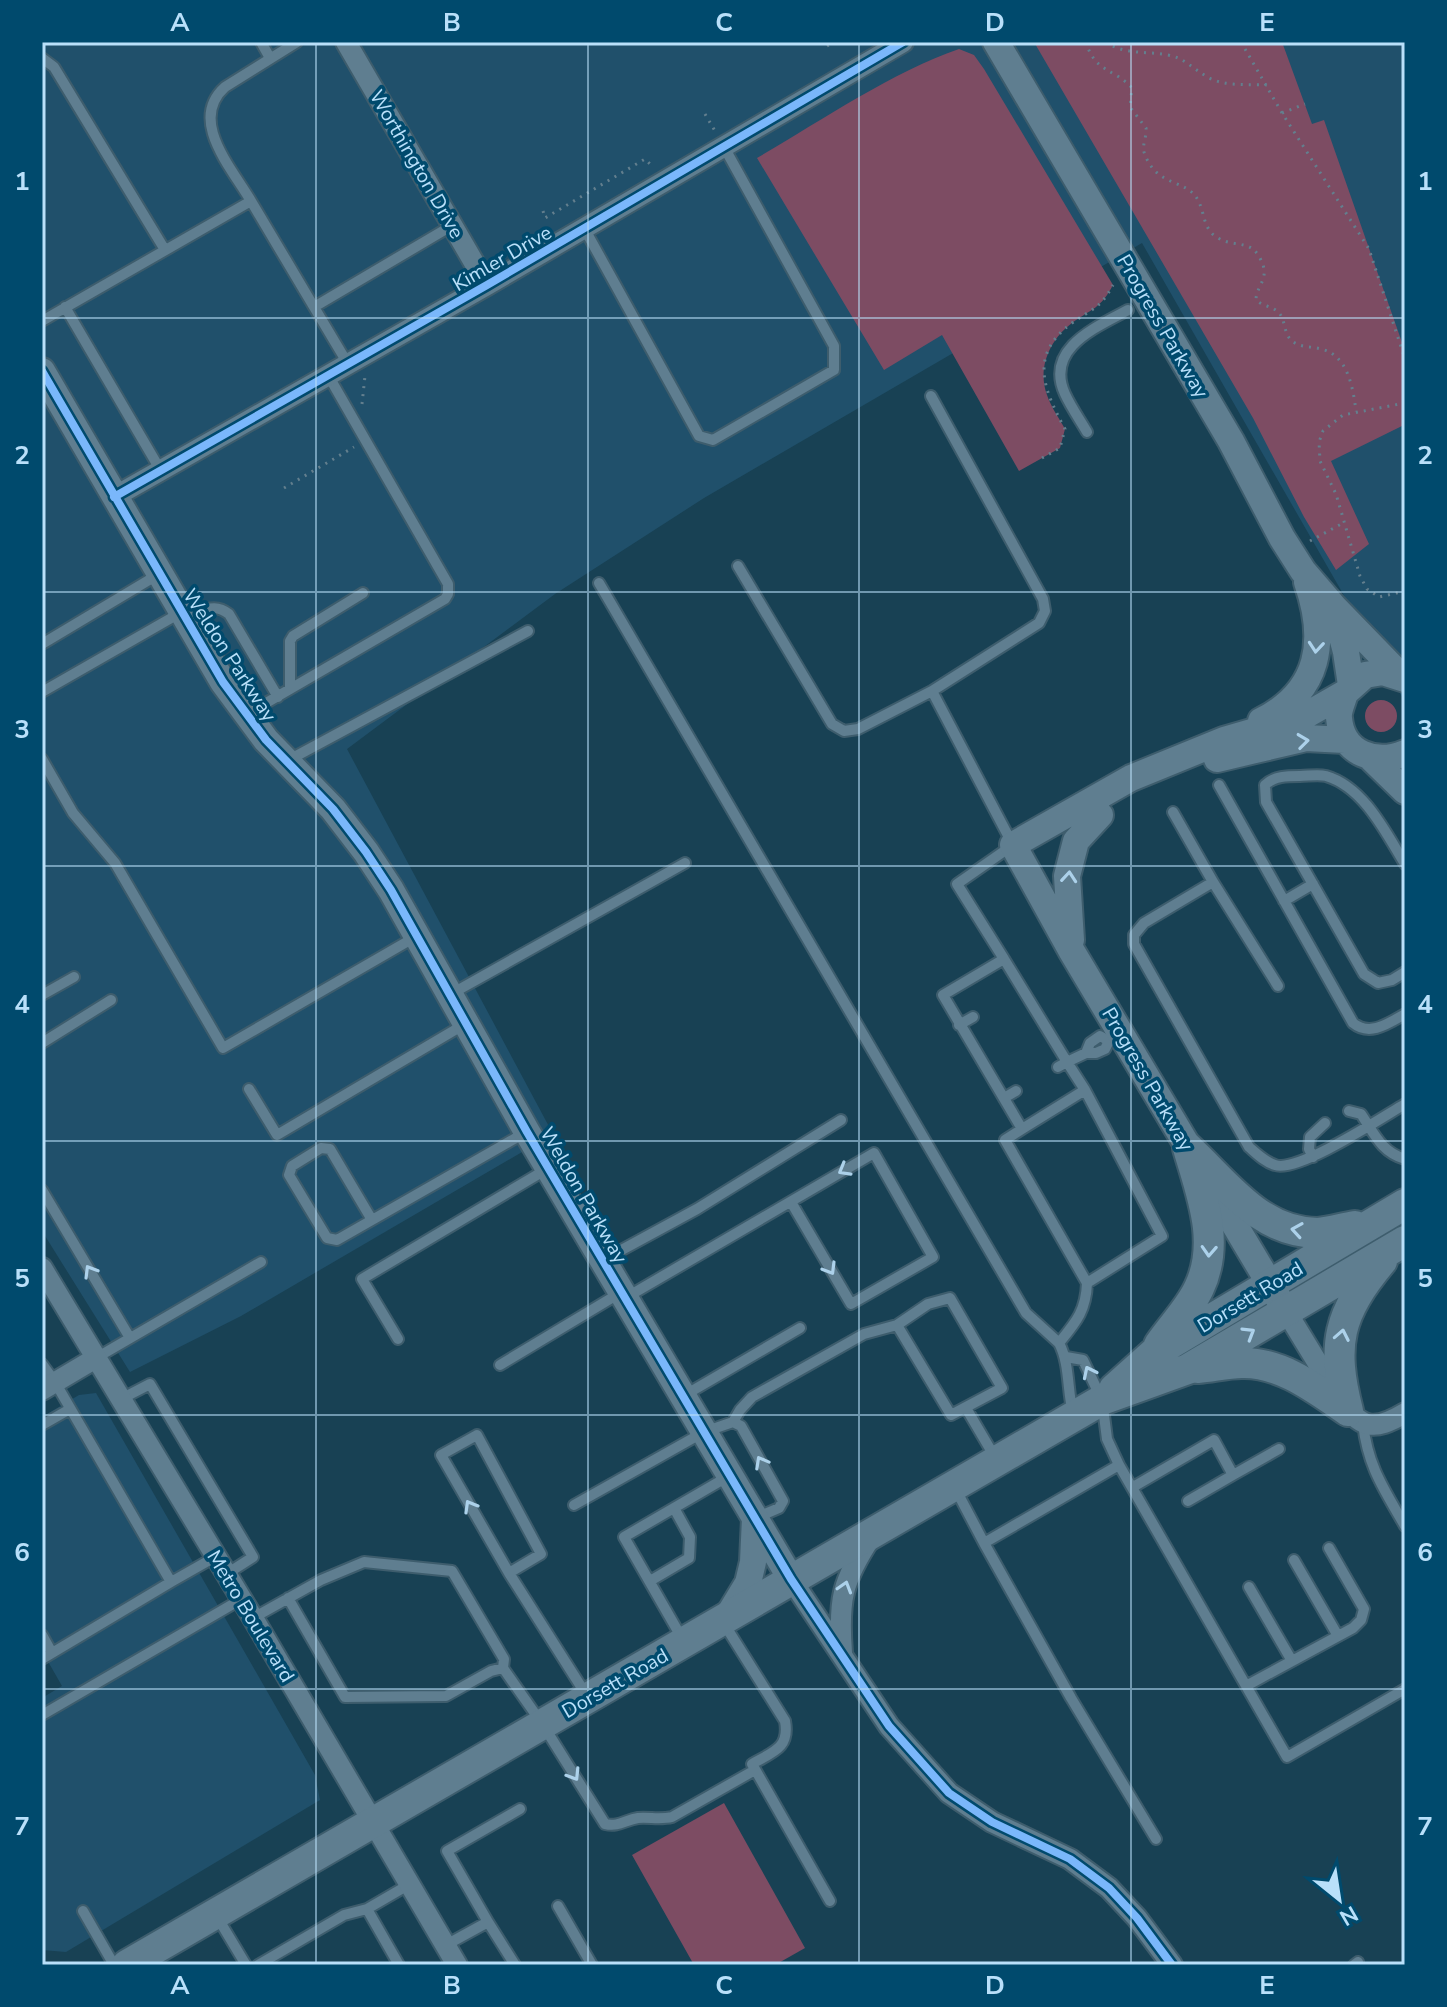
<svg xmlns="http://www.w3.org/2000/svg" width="1447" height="2007" font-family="'Nunito Sans',sans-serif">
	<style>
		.built { fill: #20506b }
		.green { fill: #7d4c63 }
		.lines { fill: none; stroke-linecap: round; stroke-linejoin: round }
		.service-casing { stroke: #3e5d6d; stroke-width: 14 }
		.minor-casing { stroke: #3e5d6d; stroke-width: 24 }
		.tertiary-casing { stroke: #3e5d6d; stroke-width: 30 }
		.secondary-casing { stroke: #3e5d6d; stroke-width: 34 }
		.path { stroke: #637f8e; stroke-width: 3; stroke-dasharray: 2 6; stroke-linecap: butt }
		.service { stroke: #5f7e90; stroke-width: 10 }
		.minor { stroke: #5f7e90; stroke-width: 20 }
		.tertiary { stroke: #5f7e90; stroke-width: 26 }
		.secondary { stroke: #5f7e90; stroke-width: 30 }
		.cycleway-casing { stroke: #004a6d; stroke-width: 13 }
		.cycleway { stroke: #7ab7fb; stroke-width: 8 }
		.oneway { stroke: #acd1ea }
		.grid { fill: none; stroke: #b9e0fa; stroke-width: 2; stroke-opacity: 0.55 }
		.labels { text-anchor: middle; stroke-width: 7; stroke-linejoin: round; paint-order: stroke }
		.street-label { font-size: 20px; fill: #b9e0fa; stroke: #004a6d }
		.neatline { fill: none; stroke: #b9e0fa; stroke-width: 3 }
		.grid-label { font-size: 26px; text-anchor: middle; font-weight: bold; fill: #b9e0fa }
	</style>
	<rect width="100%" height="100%" fill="#184154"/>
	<path class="built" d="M 42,42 L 1405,42 L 1405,702 L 1142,243 L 704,498 L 555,594 L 347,749 L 553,1134 L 241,1316 L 130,1372 L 42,1231 Z
		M 96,1393 L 315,1775 L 320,1800 L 66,1952 L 42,1950 L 42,1698 L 62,1686 L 42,1651 L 42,1417 L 79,1395 Z"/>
	<path class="green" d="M 1034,42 L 1282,42 L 1312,124 L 1324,120 L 1405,351 L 1404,425 L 1331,461 L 1369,544 L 1336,570 L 1304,517 L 1253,418 Z
		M 959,49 L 974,55 L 984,69 L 1113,285 C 1100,309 1093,308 1072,323 C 1050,339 1037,368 1047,395 C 1051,407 1059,418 1065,429 L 1060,448 L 1019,471 L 942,335 L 884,370 L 757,158 C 819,122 892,72 959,49 Z
		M1365 716a16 16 0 1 1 32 0a16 16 0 1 1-32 0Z
		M 724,1803 L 805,1948 L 775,1965 L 694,1965 L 632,1855 Z"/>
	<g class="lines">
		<g class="service-casing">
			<path id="service" d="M 261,42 L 270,58
				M 42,58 L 54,67 L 165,250
				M 251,201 L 314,307 L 453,225
				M 584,228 L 699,436 L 713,440 L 834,370 L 834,346 L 724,147
				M 65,307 L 161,471
				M 314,307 L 348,364
				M 42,321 L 251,201 C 231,167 188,120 225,87 L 297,42
				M 1087,432 C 1080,420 1071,407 1065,394 C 1044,348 1097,327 1128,310
				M 738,566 L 832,724 L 844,731 L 858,729 L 932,691 L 1039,623 L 1045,611 L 1043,599 L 931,396
				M 599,583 L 1026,1313 L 1059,1343
				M 188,619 C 203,611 214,602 229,614 L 278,697
				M 42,644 L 159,574
				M 290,689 L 290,641 L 293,636 L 363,593
				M 932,691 L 1013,845 L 957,884 L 1004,959 L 943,995 L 1022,1129 L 1085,1090 L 1162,1236 L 1087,1283 C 1086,1311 1076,1322 1059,1343 C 1070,1364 1067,1390 1073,1413
				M 42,692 L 180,613
				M 247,714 L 445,599 L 448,594 L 448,584 L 328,375
				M 42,759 L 73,813 L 115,863 L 223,1048 L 417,936
				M 287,761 L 528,631
				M 1219,785 L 1353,1023 C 1370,1037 1389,1023 1405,1014
				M 1173,812 L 1213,882
				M 1405,864 C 1386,833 1364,787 1326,776 C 1318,774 1308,776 1300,776 C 1287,776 1274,776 1265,785 L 1266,802 L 1364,974 L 1378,983 L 1392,980 L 1405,972
				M 1284,901 L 1313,884
				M 1004,959 L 1067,1062 L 1058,1067
				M 1278,986 L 1213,882 L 1144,923 L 1134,935 L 1134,944 L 1249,1147 C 1257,1154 1265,1162 1275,1165 C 1298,1173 1381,1118 1405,1104
				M 451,994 L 685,863
				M 42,995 L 74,977
				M 959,1025 L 973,1017
				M 42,1043 L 111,1000
				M 1086,1053 L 1090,1043 L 1100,1036 L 1109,1041
				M 249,1089 L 277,1135 L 465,1024
				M 1085,1090 L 1067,1062 L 1086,1053 L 1096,1053 L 1105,1049 L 1109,1041 L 1121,1034
				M 1004,1098 L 1016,1091
				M 1349,1111 L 1361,1114 C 1374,1133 1381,1152 1405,1159
				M 1022,1129 L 1005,1140 L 1087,1283
				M 1313,1157 L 1309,1149 L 1310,1137 L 1325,1123
				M 42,1190 L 130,1338
				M 372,1220 L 330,1149 L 321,1148 L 292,1166 L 289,1175 L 327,1238 L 337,1240 L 514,1139 L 526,1133
				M 605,1259 L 697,1209 L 841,1120
				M 627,1297 L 874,1153 L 933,1257 L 851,1304 L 791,1202
				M 950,1298 L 1002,1388 L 951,1415 L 897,1325 L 928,1304 Z
				M 398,1339 L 362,1279 L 547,1169
				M 1066,1357 L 1083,1360 L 1102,1400 L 1107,1439 L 1119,1465 L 1287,1757 L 1405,1689
				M 96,1358 L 261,1262
				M 42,1364 L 55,1382 L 171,1582 L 215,1557
				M 500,1365 L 620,1293
				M 685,1395 L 800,1328
				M 121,1399 L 150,1384 L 253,1557 L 225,1575
				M 966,1408 L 996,1459
				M 733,1422 L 740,1410 L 752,1397 L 864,1334 L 897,1325
				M 1363,1424 C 1368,1467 1384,1489 1405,1526
				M 42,1425 L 70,1409
				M 1119,1465 L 984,1543 L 1071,1698 L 1156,1839
				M 1233,1475 L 1279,1449
				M 1133,1487 L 1214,1440 L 1233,1475 L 1188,1501
				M 955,1488 L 984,1543
				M 574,1505 L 704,1432 L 733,1422 L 741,1426 L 783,1501 L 779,1508 L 758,1517
				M 1294,1560 L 1338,1636
				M 509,1573 L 541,1554 L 477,1435 L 441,1455 L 509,1573 L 587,1696
				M 650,1581 L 689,1558 L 690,1537 L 674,1508
				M 1249,1587 L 1292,1661
				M 288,1598 L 345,1697 L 446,1696 L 491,1671 L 503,1668
				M 253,1618 L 321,1580 L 364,1562 L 452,1571 L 504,1659 L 503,1668 L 543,1725 L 605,1824 C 619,1827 625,1820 638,1818 C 650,1817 660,1820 672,1817 L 755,1770
				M 723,1622 L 785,1721 C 790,1748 773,1752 752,1764 L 830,1901
				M 42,1635 L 52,1653
				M 683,1640 L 624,1537 L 729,1476
				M 42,1659 L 171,1582
				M 1246,1686 L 1353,1628 L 1361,1620 L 1364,1609 L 1329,1548
				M 42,1715 L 240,1600
				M 558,1906 L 592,1965
				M 83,1911 L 114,1965
				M 216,1915 L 246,1965
				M 488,1922 L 515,1965
				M 446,1945 L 488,1922 L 447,1851 L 520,1809
				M 258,1965 L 344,1915 L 367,1909
				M 399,1965 L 367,1909 L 410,1884
				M 1354,1965 L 1358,1962"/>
		</g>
		<g class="minor-casing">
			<path id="minor" d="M 346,42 L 487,285
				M 114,497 L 487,285 L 903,42
				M 42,1268 L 253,1618 L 457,1965
				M 1286,1311 L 1339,1398 C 1361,1429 1373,1432 1405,1413
				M 42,1390 L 96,1358
				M 791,1579 L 889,1726 L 949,1793 L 992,1822 L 1070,1859 L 1109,1888 L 1137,1918 L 1172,1965
				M 842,1653 C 838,1600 842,1581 871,1537"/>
		</g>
		<g class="tertiary-casing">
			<path id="tertiary" d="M 996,42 L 1231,441 L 1282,538 L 1303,571 L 1334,607 L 1400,675
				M 42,371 L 223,682 L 266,740 L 333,809 L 366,852 L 391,890 L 527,1132 L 791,1579
				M 1334,607 L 1346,652 L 1351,685
				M 1345,693 C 1343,701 1338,711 1339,718 C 1342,754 1376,765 1405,753
				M 1261,721 C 1321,691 1327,640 1307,582
				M 1217,759 L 1306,738 L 1345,740
				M 1372,759 L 1405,791
				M 1013,845 L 1071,950 L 1280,1301
				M 1013,845 L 1131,778 L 1224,740 L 1303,717 L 1345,693 L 1365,675 L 1383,672 L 1405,679
				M 1071,940 L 1067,876 L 1076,841 L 1100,815
				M 728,1616 L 748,1583 L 753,1562 L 755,1518"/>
		</g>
		<g class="secondary-casing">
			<path id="secondary" d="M 1188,1148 C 1227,1184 1260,1233 1318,1233 C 1330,1232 1343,1228 1355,1226
				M 1159,1345 C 1172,1326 1190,1308 1199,1288 C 1221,1242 1201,1193 1188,1148
				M 1198,1368 C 1212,1367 1227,1363 1242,1363 C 1282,1362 1317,1390 1348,1411
				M 1114,1389 L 1153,1354 L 1405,1204
				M 1348,1411 C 1331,1344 1338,1314 1382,1261
				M 127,1965 L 1102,1400 L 1188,1369 L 1405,1241"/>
		</g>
		<path class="path" d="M 1086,42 C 1095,73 1114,68 1132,88 L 1130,107 L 1146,128 C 1147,136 1142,145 1144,152 C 1156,188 1186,178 1198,200 C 1205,213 1203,230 1218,238 C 1237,249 1253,237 1263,265 C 1268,280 1256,287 1256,300 C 1262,306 1272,306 1278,312 C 1286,319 1283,332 1291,340 C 1299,348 1311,346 1321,349 C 1348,355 1353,388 1356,411
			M 1106,42 C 1124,55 1147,51 1168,55 C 1184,58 1192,68 1206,76 C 1222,87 1249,84 1268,85
			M 1241,42 L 1282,113 L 1369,249 L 1405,359
			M 827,46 L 833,42
			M 1282,113 L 1305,104
			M 705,114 L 715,131
			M 543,211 L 545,218 L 645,159 L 653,167
			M 1405,403 L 1343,415 L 1323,431 L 1319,442 L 1320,461 L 1336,494 L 1360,576 L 1367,589 L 1379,597 L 1405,591
			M 362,404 L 365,376
			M 1042,458 L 1060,448 L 1065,429 C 1044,390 1028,355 1072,323 C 1093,308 1100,309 1113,285
			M 284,488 L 354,447
			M 1310,541 L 1345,522"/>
		<use href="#service" class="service"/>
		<use href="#minor" class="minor"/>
		<use href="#tertiary" class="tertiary"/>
		<use href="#secondary" class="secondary"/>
		<g class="cycleway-casing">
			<path id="cycleway" d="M 42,371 L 223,682 L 266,740 L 333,809 L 366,852 L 391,890 L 527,1132 L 791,1579 L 889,1726 L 949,1793 L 992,1822 L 1070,1859 L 1109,1888 L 1137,1918 L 1172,1965
				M 114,497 L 487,285 L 903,42"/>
		</g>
		<use href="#cycleway" class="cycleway"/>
	</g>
	<defs><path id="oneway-chevron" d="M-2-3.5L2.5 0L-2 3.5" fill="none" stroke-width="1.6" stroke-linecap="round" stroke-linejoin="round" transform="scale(2)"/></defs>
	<g class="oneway">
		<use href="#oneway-chevron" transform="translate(1316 647) rotate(95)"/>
		<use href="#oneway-chevron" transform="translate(1303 741) rotate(-7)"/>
		<use href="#oneway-chevron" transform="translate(1069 877) rotate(-85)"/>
		<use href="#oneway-chevron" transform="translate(844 1170) rotate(150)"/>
		<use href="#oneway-chevron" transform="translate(1297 1230) rotate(-171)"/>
		<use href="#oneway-chevron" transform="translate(1209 1251) rotate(93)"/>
		<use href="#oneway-chevron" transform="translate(830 1269) rotate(59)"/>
		<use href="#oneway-chevron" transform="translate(90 1271) rotate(-121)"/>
		<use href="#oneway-chevron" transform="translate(1249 1333) rotate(-31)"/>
		<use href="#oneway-chevron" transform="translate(1342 1335) rotate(-79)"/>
		<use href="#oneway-chevron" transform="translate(1089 1372) rotate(-116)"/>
		<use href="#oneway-chevron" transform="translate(761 1462) rotate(-119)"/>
		<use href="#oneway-chevron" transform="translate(470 1506) rotate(-120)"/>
		<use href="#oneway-chevron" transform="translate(845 1587) rotate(-73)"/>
		<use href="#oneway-chevron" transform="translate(574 1775) rotate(58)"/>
	</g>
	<path class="grid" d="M 316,42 L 316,1965M 588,42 L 588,1965M 859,42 L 859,1965M 1131,42 L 1131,1965M 42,318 L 1405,318M 42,592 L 1405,592M 42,866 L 1405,866M 42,1141 L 1405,1141M 42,1415 L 1405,1415M 42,1689 L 1405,1689"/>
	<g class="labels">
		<g class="street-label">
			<text transform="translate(417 164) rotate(60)" y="7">Worthington Drive</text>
			<text transform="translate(502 258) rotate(-30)" y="7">Kimler Drive</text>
			<text transform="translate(1163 326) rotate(60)" y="7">Progress Parkway</text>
			<text transform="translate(230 655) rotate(57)" y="7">Weldon Parkway</text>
			<text transform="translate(1148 1079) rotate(60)" y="7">Progress Parkway</text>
			<text transform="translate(584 1195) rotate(60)" y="7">Weldon Parkway</text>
			<text transform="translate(1250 1297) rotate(-31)" y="7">Dorsett Road</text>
			<text transform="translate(251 1616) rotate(59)" y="7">Metro Boulevard</text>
			<text transform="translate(615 1683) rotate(-30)" y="7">Dorsett Road</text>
		</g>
	</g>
	<rect width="1447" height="2007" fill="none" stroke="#004a6d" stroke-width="88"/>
	<g transform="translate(1339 1899) rotate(150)" stroke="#004a6d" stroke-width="6" paint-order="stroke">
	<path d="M0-6L14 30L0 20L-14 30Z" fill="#b9e0fa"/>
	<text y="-12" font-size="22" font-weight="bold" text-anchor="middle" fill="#b9e0fa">N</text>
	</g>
	<rect x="44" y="44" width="1359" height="1919" class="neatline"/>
	<g class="grid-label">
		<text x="180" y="31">A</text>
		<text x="452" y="31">B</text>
		<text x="724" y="31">C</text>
		<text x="995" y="31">D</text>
		<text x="1267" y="31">E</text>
		<text x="22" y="190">1</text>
		<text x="1425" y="190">1</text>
		<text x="22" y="464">2</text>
		<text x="1425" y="464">2</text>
		<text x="22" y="738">3</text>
		<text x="1425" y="738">3</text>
		<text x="22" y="1013">4</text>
		<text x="1425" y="1013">4</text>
		<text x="22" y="1287">5</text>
		<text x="1425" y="1287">5</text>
		<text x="22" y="1561">6</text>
		<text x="1425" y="1561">6</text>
		<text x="22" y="1835">7</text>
		<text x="1425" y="1835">7</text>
		<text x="180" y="1994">A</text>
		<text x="452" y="1994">B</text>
		<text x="724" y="1994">C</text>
		<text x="995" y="1994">D</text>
		<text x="1267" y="1994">E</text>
	</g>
</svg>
